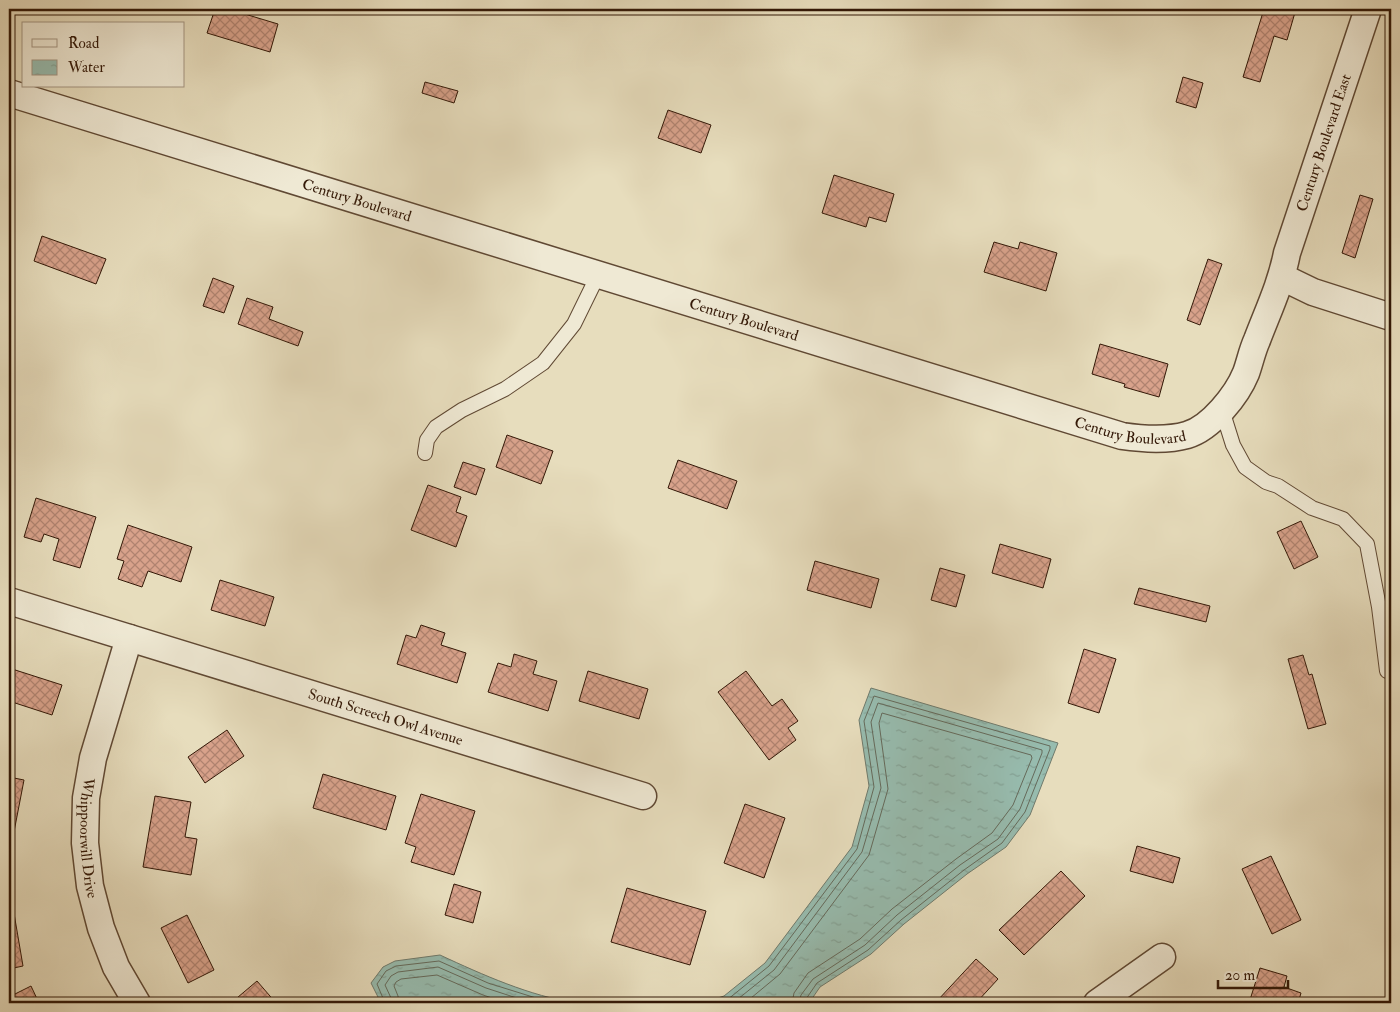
<svg xmlns="http://www.w3.org/2000/svg" width="1400" height="1012" font-family="'IM FELL Double Pica',serif">
	<style>
		.water { fill: url(#water-ripples); stroke: #6f7a6c }
		.lines { fill: none; stroke-linecap: round; stroke-linejoin: round }
		.shore { stroke: #656a5b; stroke-width: 1 }
		.building { fill: url(#building-cross-hatch); stroke: #331807 }
		.lane-casing { stroke: #604934; stroke-width: 16 }
		.street-casing { stroke: #604934; stroke-width: 29 }
		.lane { stroke: #efe9d4; stroke-width: 14 }
		.street { stroke: #efe9d4; stroke-width: 26 }
		.labels { text-anchor: middle; stroke-width: 5; stroke-linejoin: round; paint-order: stroke }
		.street-label { font-size: 15px; fill: #331807; stroke: #efe9d4 }
	</style>
	<defs>
		<pattern id="water-ripples" width="26" height="14" patternUnits="userSpaceOnUse" patternTransform="scale(1.25)"><rect width="26" height="14" fill="#97bcaf"/><path d="M2 4q2-2 4 0t4 0M15 11q2-2 4 0t4 0" fill="none" stroke="#83a195"/></pattern>
		<pattern id="building-cross-hatch" width="8" height="8" patternUnits="userSpaceOnUse" patternTransform="scale(1.25)"><rect width="8" height="8" fill="#d8a28b"/><path d="M0 0l8 8M0 8l8-8" fill="none" stroke="#b08370"/></pattern>
	</defs>
	<rect width="100%" height="100%" fill="#e7ddbd"/>
	<filter id="stains"><feTurbulence type="fractalNoise" baseFrequency=".004" numOctaves="4"/><feColorMatrix values="0 0 0 0 .2 0 0 0 0 .09 0 0 0 0 .02 0 0 0 .5 -.17"/></filter>
	<radialGradient id="worn" r=".72"><stop offset=".6" stop-color="#630" stop-opacity="0"/><stop offset="1" stop-color="#630" stop-opacity=".3"/></radialGradient>
	<path class="water" d="M 871,688 L 1058,743 L 1030,815 L 1006,847 L 967,874 L 904,924 L 871,954 L 820,987 L 809,1003 L 702,1003 L 724,996 L 765,963 L 852,847 L 869,786 L 859,720 Z
		M 440,955 C 483,975 530,996 576,1003 L 381,1003 L 371,983 L 383,967 L 395,961 Z"/>
	<g class="lines">
		<path class="shore" d="M 385,1003 L 377,984 L 386,971 L 396,966 L 439,961 L 488,983 L 552,1003
			M 392,1003 L 391,998 L 385,985 L 391,976 L 398,972 L 438,967 L 486,988 L 532,1003
			M 399,1003 L 398,996 L 394,986 L 396,982 L 401,979 L 437,975 L 483,995 L 507,1003
			M 719,1003 L 727,1000 L 769,966 L 857,849 L 874,787 L 864,721 L 874,696 L 1050,746 L 1050,749 L 1025,812 L 1002,843 L 964,870 L 901,920 L 868,950 L 817,983 L 806,999 L 806,1003
			M 733,1003 L 774,970 L 862,852 L 881,788 L 871,722 L 878,703 L 1042,750 L 1042,753 L 1020,809 L 998,839 L 960,865 L 897,915 L 865,945 L 813,979 L 801,995 L 799,1003
			M 745,1003 L 780,974 L 869,855 L 888,789 L 879,723 L 882,713 L 1031,755 L 1032,758 L 1013,805 L 992,833 L 956,859 L 892,909 L 860,939 L 808,973 L 794,993 L 792,1003"/>
	</g>
	<path class="building" d="M 215,9 L 228,9 L 278,24 L 270,52 L 207,33 Z
		M 1264,9 L 1296,9 L 1287,40 L 1274,36 L 1260,82 L 1243,77 Z
		M 1183,77 L 1203,83 L 1196,108 L 1176,102 Z
		M 425,82 L 458,91 L 454,103 L 422,93 Z
		M 668,110 L 711,125 L 701,153 L 658,138 Z
		M 834,175 L 894,194 L 886,222 L 869,217 L 866,227 L 822,213 Z
		M 1360,195 L 1373,199 L 1355,258 L 1342,253 Z
		M 42,236 L 106,259 L 96,284 L 34,261 Z
		M 994,242 L 1018,249 L 1020,242 L 1057,253 L 1046,291 L 984,272 Z
		M 1208,259 L 1222,264 L 1200,325 L 1187,320 Z
		M 213,278 L 234,286 L 224,313 L 203,306 Z
		M 247,298 L 273,307 L 269,319 L 303,332 L 298,346 L 238,324 Z
		M 1100,344 L 1168,364 L 1159,397 L 1124,387 L 1125,384 L 1092,374 Z
		M 507,435 L 553,451 L 541,484 L 496,467 Z
		M 678,460 L 737,481 L 727,509 L 668,488 Z
		M 463,462 L 485,469 L 476,495 L 454,487 Z
		M 428,485 L 461,497 L 456,512 L 467,516 L 456,547 L 411,530 Z
		M 36,498 L 96,517 L 80,568 L 53,560 L 59,539 L 44,534 L 41,542 L 24,537 Z
		M 1301,521 L 1318,557 L 1294,569 L 1277,532 Z
		M 128,525 L 192,547 L 181,582 L 148,571 L 142,587 L 118,579 L 124,561 L 117,559 Z
		M 1000,544 L 1051,559 L 1043,588 L 992,573 Z
		M 815,561 L 879,579 L 871,608 L 807,590 Z
		M 940,568 L 965,575 L 956,607 L 931,600 Z
		M 220,580 L 274,597 L 265,626 L 211,610 Z
		M 1139,588 L 1210,606 L 1206,622 L 1134,604 Z
		M 421,625 L 445,633 L 441,645 L 466,653 L 457,683 L 397,664 L 406,635 L 416,638 Z
		M 1084,649 L 1116,659 L 1099,713 L 1068,703 Z
		M 514,654 L 537,661 L 533,674 L 557,681 L 548,711 L 488,692 L 498,663 L 511,667 Z
		M 1303,655 L 1309,675 L 1312,674 L 1326,724 L 1308,729 L 1288,659 Z
		M 9,668 L 62,685 L 52,715 L 9,701 Z
		M 588,671 L 648,689 L 639,719 L 579,701 Z
		M 746,671 L 772,706 L 782,699 L 798,721 L 788,728 L 796,740 L 769,760 L 718,692 Z
		M 227,730 L 244,756 L 205,783 L 188,757 Z
		M 323,774 L 396,796 L 386,830 L 313,808 Z
		M 9,777 L 24,780 L 13,837 L 9,837 Z
		M 421,794 L 475,811 L 454,875 L 411,862 L 416,847 L 405,843 Z
		M 155,796 L 191,802 L 185,837 L 197,839 L 191,875 L 143,867 Z
		M 745,804 L 785,818 L 764,878 L 724,863 Z
		M 1137,846 L 1180,858 L 1173,883 L 1130,871 Z
		M 1271,856 L 1301,920 L 1272,934 L 1242,869 Z
		M 1061,871 L 1085,896 L 1024,955 L 999,930 Z
		M 9,884 L 23,966 L 9,969 Z
		M 454,884 L 481,892 L 473,923 L 445,915 Z
		M 627,888 L 706,911 L 690,965 L 611,942 Z
		M 187,915 L 214,970 L 188,983 L 161,928 Z
		M 976,959 L 998,979 L 976,1003 L 939,1003 L 937,1001 Z
		M 1260,968 L 1287,976 L 1284,987 L 1301,993 L 1298,1003 L 1249,1003 Z
		M 257,981 L 276,1003 L 231,1003 Z
		M 31,986 L 39,1003 L 9,1003 L 9,997 Z"/>
	<g class="lines">
		<g class="lane-casing">
			<path id="lane" d="M 1222,410 L 1233,445 L 1245,467 L 1266,482 L 1278,486 L 1312,508 L 1343,519 L 1367,544 L 1379,607 L 1387,671
				M 425,453 L 427,440 L 436,427 L 462,410 L 505,389 L 543,363 L 574,324 L 598,275"/>
		</g>
		<g class="street-casing">
			<g id="street">
				<path id="s1" d="M 9,93 L 1122,436 C 1143,439 1166,441 1187,435 C 1211,428 1237,395 1246,373 C 1250,362 1252,351 1257,340 C 1268,311 1281,284 1287,253 L 1368,9"/>
				<path d="M 1282,277 L 1313,292 L 1391,317"/>
				<path id="s2" d="M 9,601 L 643,796"/>
				<path id="s3" d="M 129,638 L 93,758 L 86,798 L 85,843 L 90,886 L 101,928 L 116,967 L 137,1003"/>
				<path d="M 1097,1003 L 1162,957"/>
			</g>
		</g>
		<use href="#lane" class="lane"/>
		<use href="#street" class="street"/>
	</g>
	<g class="labels">
		<g class="street-label">
			<text dy="5" stroke="none"><textPath href="#s1" startOffset="1561">Century Boulevard East</textPath></text>
			<text dy="5" stroke="none"><textPath href="#s1" startOffset="364">Century Boulevard</textPath></text>
			<text dy="5" stroke="none"><textPath href="#s1" startOffset="769">Century Boulevard</textPath></text>
			<text dy="5" stroke="none"><textPath href="#s1" startOffset="1172">Century Boulevard</textPath></text>
			<text dy="5" stroke="none"><textPath href="#s2" startOffset="394">South Screech Owl Avenue</textPath></text>
			<text dy="5" stroke="none"><textPath href="#s3" startOffset="206">Whippoorwill Drive</textPath></text>
		</g>
	</g>
	<rect width="1400" height="1012" fill="none" stroke="#e7ddbd" stroke-width="30"/>
	<rect x="10" y="10" width="1380" height="992" fill="none" stroke="#331807" stroke-width="2.5"/>
	<rect x="15" y="15" width="1370" height="982" fill="none" stroke="#331807"/>
	<rect x="22" y="22" width="162" height="65" fill="#efe9d4" stroke="#a49582"/>
	<rect x="32" y="39" width="25" height="8" fill="#efe9d4" stroke="#a49582"/>
	<text x="68" y="48" font-size="15" fill="#331807">Road</text>
	<rect x="32" y="60" width="25" height="15" fill="url(#water-ripples)" stroke="#a49582"/>
	<text x="68" y="72" font-size="15" fill="#331807">Water</text>
	<path d="M1218 980v8h70v-8" fill="none" stroke="#331807" stroke-width="2.5"/>
	<text x="1225" y="980" font-size="15" fill="#331807" stroke="#efe9d4" stroke-width="4" paint-order="stroke">20 m</text>
	<rect width="100%" height="100%" filter="url(#stains)"/>
	<rect width="100%" height="100%" fill="url(#worn)"/>
</svg>
